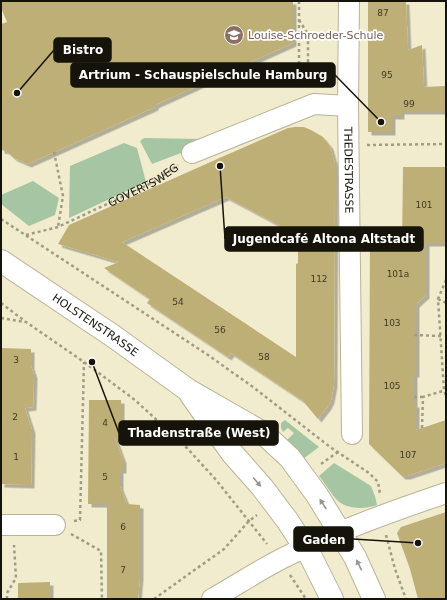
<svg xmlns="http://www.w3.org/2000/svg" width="447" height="600" font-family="'DejaVu Sans',sans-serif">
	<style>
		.green { fill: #a5c5a3 }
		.building { fill: #bdaf74; fill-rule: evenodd; filter: url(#shadow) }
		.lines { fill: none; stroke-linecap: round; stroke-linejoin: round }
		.minor-casing { stroke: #b9b398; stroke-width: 22 }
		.major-casing { stroke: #b9b398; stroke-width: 24 }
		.path { stroke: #a09b85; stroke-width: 2.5; stroke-dasharray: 3 3; stroke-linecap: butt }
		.minor { stroke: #fff; stroke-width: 20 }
		.major { stroke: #fff; stroke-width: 22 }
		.oneway { fill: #969591 }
		.labels { text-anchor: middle; stroke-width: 3.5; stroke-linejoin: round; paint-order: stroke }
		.number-label { font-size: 9px; fill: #403b24 }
		.education-label { font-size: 11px; fill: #785e54; stroke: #fff; text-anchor: start }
		.street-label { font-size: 11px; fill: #16140a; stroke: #fff }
		.leader { fill: none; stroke: #16140a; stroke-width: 1.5 }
		.callout-dot { fill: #16140a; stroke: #fff; stroke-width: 1.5 }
		.callout { fill: #16140a; stroke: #16140a; stroke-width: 1.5 }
		.callout-label { font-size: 12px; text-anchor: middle; font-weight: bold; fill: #fff }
	</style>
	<defs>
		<filter id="shadow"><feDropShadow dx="3.5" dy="3.5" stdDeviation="0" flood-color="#0004"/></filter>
	</defs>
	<rect width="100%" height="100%" fill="#f2eccf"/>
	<path class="green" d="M 144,138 L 202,139 L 202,145 L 152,164 L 140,141 Z
		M 124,143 L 137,148 L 146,182 L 69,218 L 70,166 Z
		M 33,181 L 59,198 L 55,215 L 29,226 L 1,204 L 1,195 Z
		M 285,420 L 319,447 L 303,459 L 287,440 L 294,433 L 288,428 L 283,432 L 281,428 L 281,423 Z
		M 334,463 L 371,486 L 375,496 L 377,505 C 365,509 349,510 338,501 C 331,494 325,483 319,476 Z"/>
	<path class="building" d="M 1,1 L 293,1 L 293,43 L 155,105 L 155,107 L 28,164 L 14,158 L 6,151 L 1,150 L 1,24 L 7,22 L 1,8 Z
		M 368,1 L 406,1 L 408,50 L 422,45 L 424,87 L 446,86 L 446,111 L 401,111 L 401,116 L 392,116 L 392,132 L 368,132 Z
		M 295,127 L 304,127 L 311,130 L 323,137 L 330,146 L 335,164 L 334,384 L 331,400 L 328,406 L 318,419 L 303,401 L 231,353 L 228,357 L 147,303 L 150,299 L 104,268 L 119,262 L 58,244 L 69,225 L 215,160 L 288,128 ZM 226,197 L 298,235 L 298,263 L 296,264 L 296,357 L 122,242 Z
		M 403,167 L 446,167 L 446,243 L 426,243 L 426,295 L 416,304 L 416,374 L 414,374 L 414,404 L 416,404 L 416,430 L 446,420 L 446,463 L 407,476 L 402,476 L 369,444 L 370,242 L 402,243 Z
		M 1,348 L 31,349 L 31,366 L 34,375 L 33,407 L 25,408 L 32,430 L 31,485 L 1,484 Z
		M 89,400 L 121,400 L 121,420 L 123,427 L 123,437 L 115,438 L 123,460 L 123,470 L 120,470 L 120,487 L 127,504 L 140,505 L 140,576 L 138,599 L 107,599 L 107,504 L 88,504 Z
		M 446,512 L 446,599 L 418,599 L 410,569 L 397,533 L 401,527 Z
		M 50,582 L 50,599 L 18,599 L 18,583 Z"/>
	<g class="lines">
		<g class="minor-casing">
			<g id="minor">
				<path id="s2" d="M 349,1 L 348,106 L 352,434"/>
				<path d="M 192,153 L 314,104 L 348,106"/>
				<path d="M 1,525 L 55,525"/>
				<path d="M 212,599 C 235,586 258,571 281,559 C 334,532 390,512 446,493"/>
			</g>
		</g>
		<g class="major-casing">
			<g id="major">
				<path id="s3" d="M 1,261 L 113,336 L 188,390 L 263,433 L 290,458 L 317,495 L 355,557 L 374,599"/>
				<path d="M 191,395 L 232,453 L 262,487 L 287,520 L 311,557 L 332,599"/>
			</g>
		</g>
		<g class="path">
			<path d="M 299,1 L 299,80 L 303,87"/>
			<path d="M 299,20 L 308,34 L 308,85"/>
			<path d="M 367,145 L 446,144"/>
			<path d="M 54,152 L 63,196 L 58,227"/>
			<path d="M 1,219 L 208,355 L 253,387 L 330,447 L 369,473 L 378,482 L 380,494"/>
			<path id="s1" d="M 26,235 L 58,227 L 156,181 L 178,165"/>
			<path d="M 446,280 L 438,299 L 444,390 L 446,396"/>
			<path d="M 438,299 L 446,303"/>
			<path d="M 1,303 L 26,322 L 84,362 L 135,400 L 187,448 L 217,481 L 267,544"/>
			<path d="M 1,318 L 25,322"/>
			<path d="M 414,335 L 441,336"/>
			<path d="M 414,397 L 423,397"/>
			<path d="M 422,428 L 423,397 L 446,390"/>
			<path d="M 321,464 L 338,452"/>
			<path d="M 74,521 L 80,520 L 84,362"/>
			<path d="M 71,534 L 101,551 L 102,599"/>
			<path d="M 386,535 L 395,569 L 406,599"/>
			<path d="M 290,575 L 306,599"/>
			<path d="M 7,599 L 7,593 L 16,578 L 14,545"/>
			<path d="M 154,599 L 224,549 L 249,521 L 257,515"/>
		</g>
		<use href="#minor" class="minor"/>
		<use href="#major" class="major"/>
	</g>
	<defs><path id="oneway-solid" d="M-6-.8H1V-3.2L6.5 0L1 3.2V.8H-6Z"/></defs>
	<g class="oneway">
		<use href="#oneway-solid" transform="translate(257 482) rotate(49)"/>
		<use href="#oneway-solid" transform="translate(323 504) rotate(-123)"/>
		<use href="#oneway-solid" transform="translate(359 565) rotate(-116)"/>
	</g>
	<defs>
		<g id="school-disc" transform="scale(1)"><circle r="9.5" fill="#8d6e63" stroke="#fff"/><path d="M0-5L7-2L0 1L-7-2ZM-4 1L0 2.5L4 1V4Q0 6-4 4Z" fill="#fff"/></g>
	</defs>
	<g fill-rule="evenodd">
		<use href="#school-disc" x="234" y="35"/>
	</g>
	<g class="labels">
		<g class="number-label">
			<text x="383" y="16">87</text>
			<text x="387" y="78">95</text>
			<text x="409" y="107">99</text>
			<text x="424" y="208">101</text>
			<text x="398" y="277">101a</text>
			<text x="319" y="282">112</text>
			<text x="178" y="305">54</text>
			<text x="392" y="326">103</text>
			<text x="220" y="333">56</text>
			<text x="264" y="360">58</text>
			<text x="16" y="363">3</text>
			<text x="392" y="389">105</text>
			<text x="15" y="420">2</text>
			<text x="105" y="426">4</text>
			<text x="408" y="458">107</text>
			<text x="16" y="460">1</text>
			<text x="105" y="480">5</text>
			<text x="123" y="530">6</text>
			<text x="123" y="573">7</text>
		</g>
		<g class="education-label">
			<text x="248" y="39">Louise-Schroeder-Schule</text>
		</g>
		<g class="street-label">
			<text dy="4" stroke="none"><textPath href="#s2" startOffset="169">THEDESTRASSE</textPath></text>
			<text dy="4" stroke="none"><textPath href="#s1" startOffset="128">GOVERTSWEG</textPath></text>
			<text dy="4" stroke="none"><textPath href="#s3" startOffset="114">HOLSTENSTRASSE</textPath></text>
		</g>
	</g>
	<path class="leader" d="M17 93L54 50M381 122L335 75M220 166L225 239M92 362L119 433M418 543L353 539"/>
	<g class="callout-dot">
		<circle cx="17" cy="93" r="4"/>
		<circle cx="381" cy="122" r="4"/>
		<circle cx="220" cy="166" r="4"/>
		<circle cx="92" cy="362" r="4"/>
		<circle cx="418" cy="543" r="4"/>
	</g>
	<g class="callout">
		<rect x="54" y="38" width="57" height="24" rx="4"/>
		<rect x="71" y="63" width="264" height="24" rx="4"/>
		<rect x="225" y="227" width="198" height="24" rx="4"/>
		<rect x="119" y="421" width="159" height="24" rx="4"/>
		<rect x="294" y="527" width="59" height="24" rx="4"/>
	</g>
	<g class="callout-label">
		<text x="83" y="54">Bistro</text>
		<text x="203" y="79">Artrium - Schauspielschule Hamburg</text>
		<text x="324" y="243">Jugendcafé Altona Altstadt</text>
		<text x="199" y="437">Thadenstraße (West)</text>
		<text x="324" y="544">Gaden</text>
	</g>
	<rect width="447" height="600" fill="none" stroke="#16140a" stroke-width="4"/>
</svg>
